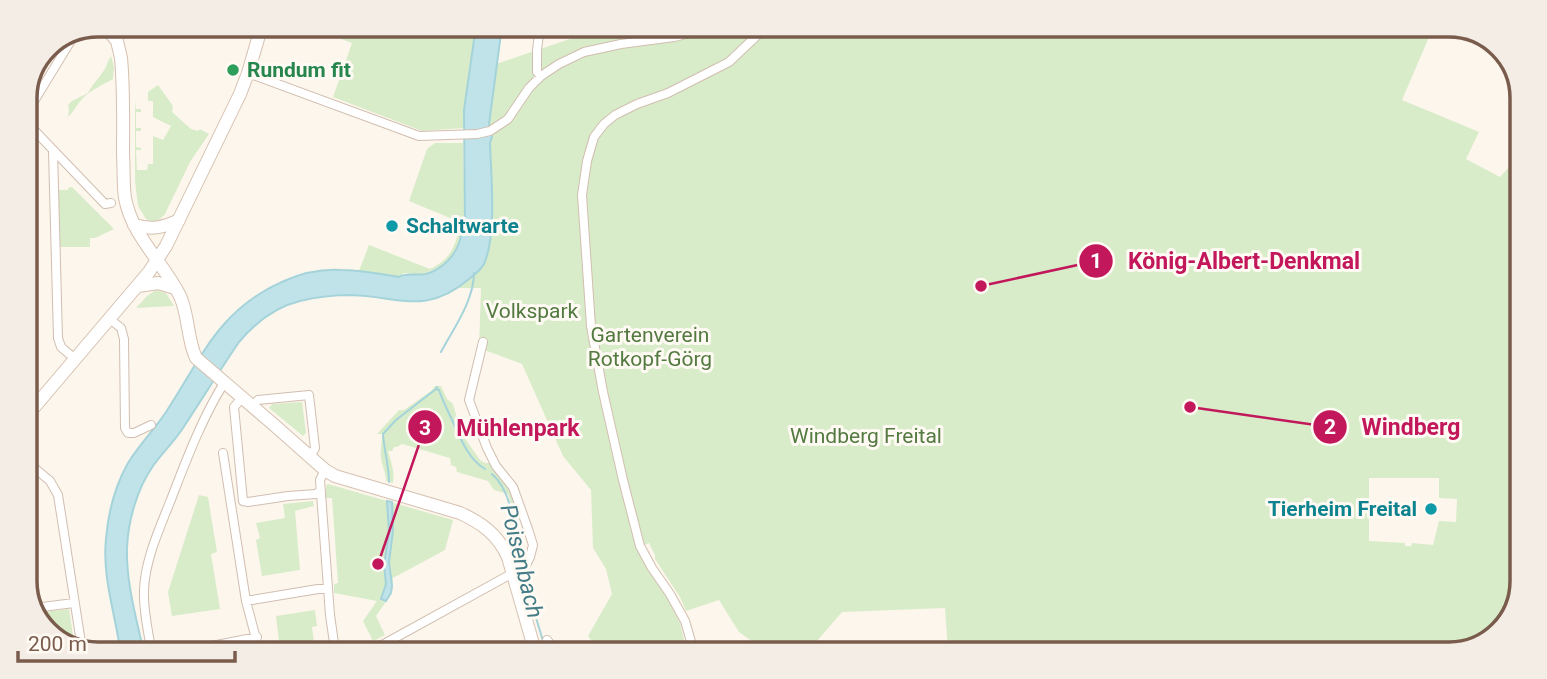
<svg xmlns="http://www.w3.org/2000/svg" width="1547" height="679" font-family="Roboto,sans-serif">
	<style>
		.green { fill: #d8ecc9; fill-rule: evenodd }
		.water { fill: #bfe3e8; stroke: #a5d3da; stroke-width: 2 }
		.lines { fill: none; stroke-linecap: round; stroke-linejoin: round }
		.stream { stroke: #a5d3da; stroke-width: 2 }
		.street-casing { stroke: #d1beb0; stroke-width: 10 }
		.secondary-casing { stroke: #d6c0b0; stroke-width: 14 }
		.street { stroke: #fff; stroke-width: 8 }
		.secondary { stroke: #fff; stroke-width: 12 }
		.leisure-dot { fill: #2e9e5b; stroke: #fffaf3; stroke-width: 2.5 }
		.culture-dot { fill: #0f9aa8; stroke: #fffaf3; stroke-width: 2.5 }
		.labels { text-anchor: middle; stroke-width: 6; stroke-linejoin: round; paint-order: stroke }
		.leisure-label { font-size: 21px; font-weight: bold; fill: #27864d; stroke: #fffaf3; text-anchor: start }
		.culture-label { font-size: 21px; font-weight: bold; fill: #0d838f; stroke: #fffaf3; text-anchor: start }
		.park-label { font-size: 21px; fill: #537a41; stroke: #fffaf3 }
		.water-label { font-size: 23px; font-style: italic; fill: #437c86; stroke: #fffaf3 }
		.rim { fill: none; stroke: #7a5c4d; stroke-width: 3.5 }
		.leader { fill: none; stroke: #c2185b; stroke-width: 2.5 }
		.callout-dot { fill: #c2185b; stroke: #fffaf3; stroke-width: 2.5 }
		.mark-label { font-size: 21px; text-anchor: middle; font-weight: bold; fill: #fff }
		.callout-label { font-size: 23px; text-anchor: middle; font-weight: bold; fill: #c2185b; stroke: #fffaf3; stroke-width: 6; stroke-linejoin: round; paint-order: stroke }
	</style>
	<rect width="100%" height="100%" fill="#fdf6ec"/>
	<path class="green" d="M 336,25 L 345,28 L 346,25 L 476,26 L 464,110 L 464,128 L 422,131 L 333,97 L 352,43 L 341,39 L 342,35 L 334,32 Z
		M 608,26 L 1432,30 L 1402,100 L 1479,132 L 1466,159 L 1500,177 L 1522,153 L 1517,609 L 1490,642 L 1450,654 L 948,653 L 945,608 L 842,612 L 817,641 L 831,652 L 767,652 L 739,632 L 719,600 L 686,611 L 680,597 L 655,559 L 655,555 L 649,543 L 639,548 L 652,576 L 666,595 L 680,623 L 687,652 L 599,651 L 588,636 L 612,594 L 606,569 L 593,548 L 591,490 L 563,456 L 522,364 L 479,348 L 481,288 L 459,288 L 483,267 L 490,239 L 492,207 L 490,143 L 492,137 L 489,124 L 496,64 ZM 1369,478 L 1439,478 L 1439,498 L 1457,499 L 1456,522 L 1439,521 L 1433,545 L 1412,543 L 1411,546 L 1405,546 L 1405,543 L 1369,541 Z
		M 111,56 L 114,67 L 113,79 C 104,84 91,90 83,98 C 77,104 73,113 68,117 L 69,109 L 68,105 L 72,101 L 88,93 C 93,83 101,76 106,67 C 107,63 109,59 111,56 Z
		M 158,85 L 173,106 L 172,112 L 191,129 L 198,131 L 200,129 L 209,134 L 190,162 L 165,214 C 159,221 154,224 146,219 L 138,206 L 135,181 L 135,101 L 136,109 L 141,109 L 141,112 L 136,112 L 136,128 L 141,128 L 141,131 L 136,131 L 136,147 L 141,148 L 141,150 L 136,150 L 137,170 L 147,170 L 148,164 L 153,164 L 153,136 L 163,140 L 171,126 L 153,117 L 153,101 L 148,101 L 148,92 Z
		M 435,143 L 463,143 L 465,224 L 457,246 L 451,257 L 440,267 L 421,275 L 404,273 L 399,277 L 359,271 L 369,245 L 430,269 C 454,257 453,247 462,223 L 409,201 L 427,149 Z
		M 72,187 L 114,229 L 95,238 L 90,238 L 90,247 L 59,247 L 56,190 L 68,190 L 68,188 Z
		M 156,290 L 166,293 L 174,306 L 136,308 L 147,296 Z
		M 435,386 L 441,386 L 447,399 L 453,404 L 461,431 L 466,440 L 480,460 L 485,463 L 492,463 L 512,488 L 518,510 L 513,512 L 508,494 L 494,490 L 488,481 L 457,472 L 456,467 L 451,465 L 450,458 L 402,444 L 397,447 L 394,447 L 392,451 L 388,451 C 391,462 395,472 393,483 L 386,481 C 386,473 382,466 381,458 C 380,451 382,442 382,434 L 377,434 L 399,410 L 404,410 L 431,391 Z
		M 302,402 L 306,433 L 303,436 L 269,408 L 272,404 Z
		M 328,484 L 453,520 L 445,550 L 393,578 L 392,593 L 376,616 L 385,635 L 373,641 L 363,621 L 377,601 L 334,593 L 334,584 L 338,583 L 332,498 L 325,498 L 326,486 Z
		M 199,495 L 208,497 L 217,552 L 211,554 L 220,609 L 172,616 L 168,592 Z
		M 313,501 L 314,506 L 295,511 L 300,570 L 262,576 L 256,540 L 260,538 L 256,523 L 285,518 L 283,504 Z
		M 69,609 L 75,649 L 70,649 L 39,626 L 35,613 Z
		M 315,610 L 317,626 L 312,627 L 315,650 L 280,650 L 276,616 Z"/>
	<path class="water" d="M 476,26 L 502,26 L 489,124 L 492,137 L 490,143 C 491,176 497,235 484,264 C 481,270 474,275 469,279 C 427,315 400,297 352,295 C 335,295 316,297 300,301 C 275,307 255,323 239,342 C 220,370 202,399 183,428 C 174,442 162,453 153,466 C 137,489 128,521 127,548 C 126,582 136,617 143,649 L 120,649 C 115,613 102,576 106,539 C 108,514 115,486 128,463 C 139,445 154,430 166,412 C 202,357 219,309 284,281 C 302,273 322,269 341,270 C 360,270 380,274 399,277 C 407,272 416,276 426,274 C 442,269 455,257 460,240 C 461,234 462,229 465,224 L 464,110 Z
		M 387,501 L 392,502 L 393,531 L 389,562 L 392,586 L 391,593 L 386,601 L 381,599 L 386,584 L 384,565 L 389,532 Z"/>
	<g class="lines">
		<path class="stream" d="M 441,352 C 454,328 474,300 474,273
			M 437,387 L 436,389 L 439,390 C 443,402 448,411 453,422 C 461,439 468,459 485,469
			M 492,474 C 515,494 514,535 519,563
			M 389,482 C 389,466 384,450 383,434 L 396,420 L 436,389
			M 521,568 L 546,651"/>
		<g class="street-casing">
			<path id="street" d="M 540,26 L 537,50 L 537,72 L 541,76
				M 248,73 L 419,136 L 477,134 L 490,131 L 508,119 L 529,88 L 541,76 L 559,64 L 584,52 L 621,44 L 674,37 L 714,27
				M 25,116 L 75,34
				M 25,122 L 35,131 L 105,204 L 111,203
				M 53,151 L 58,338 L 61,347 L 75,359
				M 110,319 L 121,328 L 124,339 L 125,428 L 128,433 L 134,433 L 151,425
				M 483,342 L 469,400 L 487,448 L 496,466 L 513,487 L 528,529 L 533,545 L 530,557 L 526,565 L 512,569
				M 242,398 L 234,407 L 243,501 L 248,502 L 288,496 L 316,494 L 320,491
				M 252,406 L 258,400 L 309,395 L 315,448 L 310,457
				M 223,453 L 246,601 L 259,650
				M 25,460 L 50,481 L 58,495 L 82,649
				M 325,470 L 320,480 L 330,615 L 335,650
				M 25,526 L 33,602 L 42,607 L 74,603
				M 246,601 L 318,589 L 328,589
				M 547,640 L 557,651
				M 151,649 C 148,630 143,610 144,590 C 145,560 159,530 170,502 C 186,461 201,420 224,383
				M 192,650 L 257,637
				M 373,650 L 513,573
				M 694,652 L 685,621 L 670,594 L 652,568 L 640,546 L 623,480 L 603,392 L 591,326 L 582,195 L 587,161 L 594,137 L 604,124 L 615,115 L 637,104 L 668,93 L 729,62 L 766,27"/>
		</g>
		<g class="secondary-casing">
			<path id="secondary" d="M 104,25 L 117,41 L 121,58 C 124,90 123,122 123,155 C 124,169 123,184 125,198 C 132,236 163,262 180,296 C 189,316 187,339 196,358 L 273,424 L 325,470 L 335,476 L 460,513 C 482,523 498,535 508,557 L 535,651
				M 134,225 C 151,230 163,228 179,220
				M 138,286 L 158,283 L 175,288
				M 25,418 L 149,272 L 166,246 L 240,94 L 248,73 L 262,25"/>
		</g>
		<use href="#street" class="street"/>
		<use href="#secondary" class="secondary"/>
	</g>
	<circle class="leisure-dot" cx="233" cy="70" r="7"/>
	<g class="culture-dot">
		<circle cx="392" cy="226" r="7"/>
		<circle cx="1431" cy="509" r="7"/>
	</g>
	<g class="labels">
		<g class="leisure-label">
			<text x="247" y="77">Rundum fit</text>
		</g>
		<g class="culture-label">
			<text x="406" y="233">Schaltwarte</text>
			<text x="1417" y="516" text-anchor="end">Tierheim Freital</text>
		</g>
		<g class="park-label">
			<text x="532" y="318">Volkspark</text>
			<text x="650" y="342">Gartenverein<tspan x="650" dy="24">Rotkopf-Görg</tspan></text>
			<text x="866" y="443">Windberg Freital</text>
		</g>
		<g class="water-label">
			<text transform="translate(522 561) rotate(76)" y="8">Poisenbach</text>
		</g>
	</g>
	<path d="M0 0H1547V679H0ZM98 37H1449A61 61 0 0 1 1510 98V581A61 61 0 0 1 1449 642H98A61 61 0 0 1 37 581V98A61 61 0 0 1 98 37Z" fill="#f4ede6" fill-rule="evenodd"/>
	<path class="rim" d="M98 37H1449A61 61 0 0 1 1510 98V581A61 61 0 0 1 1449 642H98A61 61 0 0 1 37 581V98A61 61 0 0 1 98 37Z"/>
	<path class="leader" d="M981 286L1096 261M1190 407L1330 427M378 564L425 427"/>
	<g class="callout-dot">
		<circle cx="981" cy="286" r="7"/>
		<circle cx="1190" cy="407" r="7"/>
		<circle cx="378" cy="564" r="7"/>
		<circle cx="1096" cy="261" r="18"/>
		<circle cx="1330" cy="427" r="18"/>
		<circle cx="425" cy="427" r="18"/>
	</g>
	<g class="mark-label">
		<text x="1096" y="268">1</text>
		<text x="1330" y="434">2</text>
		<text x="425" y="435">3</text>
	</g>
	<g class="callout-label">
		<text x="1244" y="269">König-Albert-Denkmal</text>
		<text x="1411" y="435">Windberg</text>
		<text x="518" y="436">Mühlenpark</text>
	</g>
	<path d="M18 651v10h217v-10" fill="none" stroke="#7a5c4d" stroke-width="3.5"/>
	<text x="28" y="651" font-size="21" fill="#7a5c4d" stroke="#fffaf3" stroke-width="5" paint-order="stroke">200 m</text>
</svg>
